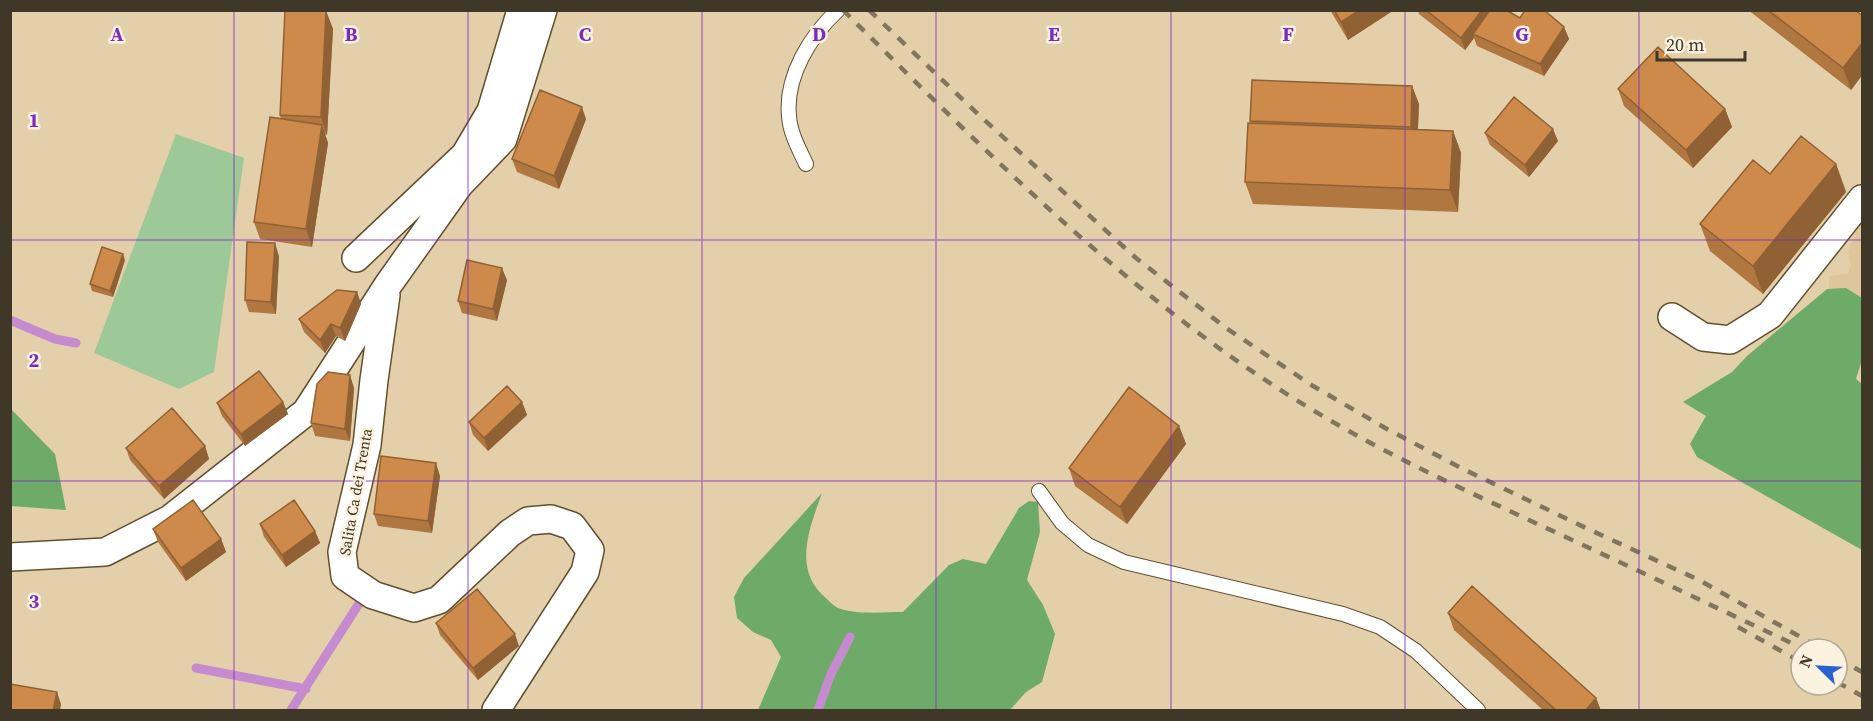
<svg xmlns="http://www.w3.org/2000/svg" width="1873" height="721" font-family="'Source Serif 4',serif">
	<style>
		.built { fill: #dec69a }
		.green { fill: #9dc998 }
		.forest { fill: #6eab69 }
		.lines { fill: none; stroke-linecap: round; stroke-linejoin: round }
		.stream { stroke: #c68bce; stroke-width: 9 }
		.service-casing { stroke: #614f2e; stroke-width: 16 }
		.minor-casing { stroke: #614f2e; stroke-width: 30 }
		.service { stroke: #fff; stroke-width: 14 }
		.minor { stroke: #fff; stroke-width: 27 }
		.rail { stroke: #82755d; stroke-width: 4.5; stroke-dasharray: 10 10; stroke-linecap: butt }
		.wall { fill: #b07740 }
		.shaded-wall { fill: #906134 }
		.building { fill: #cd8a4b; stroke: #906134; stroke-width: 1.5 }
		.grid { fill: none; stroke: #7b2cbf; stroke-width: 1.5; stroke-opacity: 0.55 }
		.labels { text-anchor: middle; stroke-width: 5; stroke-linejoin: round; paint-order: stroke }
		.street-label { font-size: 15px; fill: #3f3728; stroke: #fbf1df }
		.grid-label { font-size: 20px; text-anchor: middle; font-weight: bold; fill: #7b2cbf; stroke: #fbf1df; stroke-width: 5; stroke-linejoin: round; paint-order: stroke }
	</style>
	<rect width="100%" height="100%" fill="#e3cfaa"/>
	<path class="built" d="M 1862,217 L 1862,304 L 1829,295 L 1829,276 L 1848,274 L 1851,266 L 1848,251 Z"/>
	<path class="green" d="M 176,134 L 244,158 L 214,372 L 179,389 L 94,353 Z"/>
	<path class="forest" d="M 1846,288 L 1862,298 L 1862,360 L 1856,379 L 1862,384 L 1862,550 L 1697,457 L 1690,444 L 1706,416 L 1683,402 L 1732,372 L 1747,356 L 1827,289 Z
		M 10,408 L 55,454 L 66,510 L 11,506 Z
		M 822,493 C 809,529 792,571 827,599 C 830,602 834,606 838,608 C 856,615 884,612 903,612 L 949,565 L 963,559 L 986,564 L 1019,508 L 1029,501 L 1038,502 L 1040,532 L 1027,580 L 1043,605 L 1055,634 L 1042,682 L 1026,692 L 1010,710 L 758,710 L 781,657 L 771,640 L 753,632 L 737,618 L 734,597 L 744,578 Z"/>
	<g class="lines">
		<path class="stream" d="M 10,320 L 55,339 L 76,343
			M 196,668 L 306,689
			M 291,710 L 360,602
			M 818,710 L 831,674 L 850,637"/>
		<g class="service-casing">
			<path id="service" d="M 806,164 C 799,149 790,133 789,116 C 785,77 810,36 838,10
				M 1039,491 L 1062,523 L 1088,545 L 1124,562 L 1343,614 L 1380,627 L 1416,651 L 1478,710"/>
		</g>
		<g class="minor-casing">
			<path id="minor" d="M 356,258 L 465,155 L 491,111 L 521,10
				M 386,295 L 374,380 L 367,445 L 342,552 L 345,576 L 373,595 L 414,608 L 439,600 L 510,533 L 528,521 L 551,519 L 572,526 L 590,550 L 585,572 L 496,710
				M 1672,317 L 1703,337 L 1730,340 L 1770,315 L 1862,199
				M 10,557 L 105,552 L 170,519 L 306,412 L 388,285 L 459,185 L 503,139 L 543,10"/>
		</g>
		<use href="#service" class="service"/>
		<use href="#minor" class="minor"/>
		<path class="rail" d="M 843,10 C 996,162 1151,319 1340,426 C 1406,464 1476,495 1544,527 C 1631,567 1717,608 1804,649
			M 869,10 L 979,115 L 1136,258 L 1226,328 L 1313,386 L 1387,429 L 1463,469 L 1588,529 L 1699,580 L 1822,649
			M 1738,627 L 1801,662
			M 1837,658 L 1862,672
			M 1837,682 L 1862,696"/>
	</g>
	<path class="wall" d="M 1330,10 L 1394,10 L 1348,40 Z
		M 1418,10 L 1506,10 L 1520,18 L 1564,27 L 1569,39 L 1544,76 L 1477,46 L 1474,38 L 1465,50 L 1419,14 Z
		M 1748,10 L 1855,10 L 1863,16 L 1863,74 L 1851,90 Z
		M 326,11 L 333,29 L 327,135 L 325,134 L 328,143 L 312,247 L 260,239 L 254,222 L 281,119 L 280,115 Z
		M 1412,86 L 1419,104 L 1418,129 L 1453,131 L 1461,153 L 1458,212 L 1253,204 L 1245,182 L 1251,123 L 1250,121 Z
		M 1618,89 L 1725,109 L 1732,127 L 1693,168 L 1624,106 Z
		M 586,119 L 559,189 L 517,172 L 512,159 Z
		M 1485,133 L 1558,141 L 1529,177 L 1490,145 Z
		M 1836,164 L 1846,192 L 1763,294 L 1710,251 L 1700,224 L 1770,174 Z
		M 279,256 L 276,314 L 249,312 L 245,300 Z
		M 125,260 L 113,297 L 92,291 L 90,284 Z
		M 507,280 L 497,321 L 462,313 L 458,301 Z
		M 357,292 L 361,304 L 345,341 L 336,336 L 325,353 L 304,332 L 299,319 Z
		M 354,388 L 350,441 L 315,436 L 311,423 Z
		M 283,402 L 288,414 L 245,446 L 222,416 L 217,403 Z
		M 522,402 L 527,415 L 488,451 L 473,435 L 469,422 Z
		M 1179,426 L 1186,444 L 1127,524 L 1075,486 L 1069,468 Z
		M 205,446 L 209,459 L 164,499 L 130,460 L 126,448 Z
		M 440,476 L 432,533 L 378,526 L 374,514 Z
		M 260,524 L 315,531 L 320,543 L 286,567 L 264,537 Z
		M 153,529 L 221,539 L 226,552 L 186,581 L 158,542 Z
		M 1448,613 L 1596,698 L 1601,711 L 1544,711 L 1454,630 Z
		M 436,623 L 519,646 L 478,680 L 440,635 Z"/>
	<path class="shaded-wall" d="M 1360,10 L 1394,10 L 1348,40 L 1341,22 Z
		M 1482,10 L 1494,10 L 1473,34 L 1474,38 L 1465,50 L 1461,38 Z
		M 326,11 L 333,29 L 327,135 L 321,117 Z
		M 1564,27 L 1569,39 L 1544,76 L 1540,64 Z
		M 1863,42 L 1863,74 L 1851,90 L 1843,68 Z
		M 1412,86 L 1419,104 L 1417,145 L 1411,127 Z
		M 582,107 L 586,119 L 559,189 L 554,176 Z
		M 1725,109 L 1732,127 L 1693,168 L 1686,150 Z
		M 322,125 L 328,143 L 312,247 L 306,229 Z
		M 1553,129 L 1558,141 L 1529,177 L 1525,165 Z
		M 1453,131 L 1461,153 L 1458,212 L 1450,190 Z
		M 1836,164 L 1846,192 L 1763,294 L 1753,266 Z
		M 275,243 L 279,256 L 276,314 L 271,302 Z
		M 123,254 L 125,260 L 113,297 L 110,291 Z
		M 502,268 L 507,280 L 497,321 L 493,309 Z
		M 357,292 L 361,304 L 345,341 L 340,328 Z
		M 331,324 L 336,336 L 325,353 L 320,340 Z
		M 350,375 L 354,388 L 350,441 L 345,429 Z
		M 283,402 L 288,414 L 245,446 L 241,434 Z
		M 522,402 L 527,415 L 488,451 L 484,438 Z
		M 1179,426 L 1186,444 L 1127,524 L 1120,507 Z
		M 205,446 L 209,459 L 164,499 L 159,486 Z
		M 436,463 L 440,476 L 432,533 L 428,521 Z
		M 315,531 L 320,543 L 286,567 L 282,555 Z
		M 221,539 L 226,552 L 186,581 L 181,568 Z
		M 515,634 L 519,646 L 478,680 L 473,668 Z
		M 57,692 L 61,704 L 60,711 L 53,711 Z
		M 1596,698 L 1601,711 L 1585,711 Z"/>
	<path class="building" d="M 285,10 L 326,11 L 321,117 L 280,115 Z
		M 1334,10 L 1360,10 L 1341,22 Z
		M 1426,10 L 1482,10 L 1461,38 Z
		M 1490,10 L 1506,10 L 1520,18 L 1525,10 L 1544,10 L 1564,27 L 1540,64 L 1473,34 Z
		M 1768,10 L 1855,10 L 1863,16 L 1863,42 L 1843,68 Z
		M 1658,47 L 1725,109 L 1686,150 L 1618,89 Z
		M 1252,80 L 1412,86 L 1411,127 L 1250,121 Z
		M 540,90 L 582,107 L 554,176 L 512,159 Z
		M 1514,97 L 1553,129 L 1525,165 L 1485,133 Z
		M 270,117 L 322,125 L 306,229 L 254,222 Z
		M 1248,123 L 1453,131 L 1450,190 L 1245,182 Z
		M 1801,136 L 1836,164 L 1753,266 L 1700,224 L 1753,160 L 1770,174 Z
		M 247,242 L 275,243 L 271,302 L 245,300 Z
		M 102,247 L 123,254 L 110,291 L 90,284 Z
		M 467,260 L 502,268 L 493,309 L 458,301 Z
		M 337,290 L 357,292 L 340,328 L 331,324 L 320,340 L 299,319 Z
		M 259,371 L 283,402 L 241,434 L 217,403 Z
		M 328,372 L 350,375 L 345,429 L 311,423 L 317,384 Z
		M 507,386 L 522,402 L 484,438 L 469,422 Z
		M 1129,387 L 1179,426 L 1120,507 L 1069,468 Z
		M 172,408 L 205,446 L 159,486 L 126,448 Z
		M 381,456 L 436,463 L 428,521 L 374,514 Z
		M 193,500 L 221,539 L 181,568 L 153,529 Z
		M 294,500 L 315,531 L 282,555 L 260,524 Z
		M 1472,586 L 1596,698 L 1585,711 L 1557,711 L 1448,613 Z
		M 477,589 L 515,634 L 473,668 L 436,623 Z
		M 10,684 L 57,692 L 53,711 L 10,711 Z"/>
	<path class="grid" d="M 234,10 L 234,710M 468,10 L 468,710M 702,10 L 702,710M 936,10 L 936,710M 1171,10 L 1171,710M 1405,10 L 1405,710M 1639,10 L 1639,710M 10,240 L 1862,240M 10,481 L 1862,481"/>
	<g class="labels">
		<g class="street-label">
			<text transform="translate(356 492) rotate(-80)" y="5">Salita Ca dei Trenta</text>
		</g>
	</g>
	<g class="grid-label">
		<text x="117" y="41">A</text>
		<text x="351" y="41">B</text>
		<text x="585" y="41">C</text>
		<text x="819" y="41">D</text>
		<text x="1054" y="41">E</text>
		<text x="1288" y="41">F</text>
		<text x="1522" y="41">G</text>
		<text x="34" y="127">1</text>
		<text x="34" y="367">2</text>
		<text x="34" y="608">3</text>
	</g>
	<rect width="1873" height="721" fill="none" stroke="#3f3728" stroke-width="24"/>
	<g transform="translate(1819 667) rotate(294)"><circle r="28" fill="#fbf1df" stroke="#b0a796" stroke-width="1.5"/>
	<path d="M0-4.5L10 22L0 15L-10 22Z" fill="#2c62d0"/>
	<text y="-9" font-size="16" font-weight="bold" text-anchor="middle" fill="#3f3728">N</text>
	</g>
	<path d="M1657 51v9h88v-9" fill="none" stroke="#3f3728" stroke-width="3"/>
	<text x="1666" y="51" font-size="18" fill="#3f3728" stroke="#fbf1df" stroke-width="4.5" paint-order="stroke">20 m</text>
</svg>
